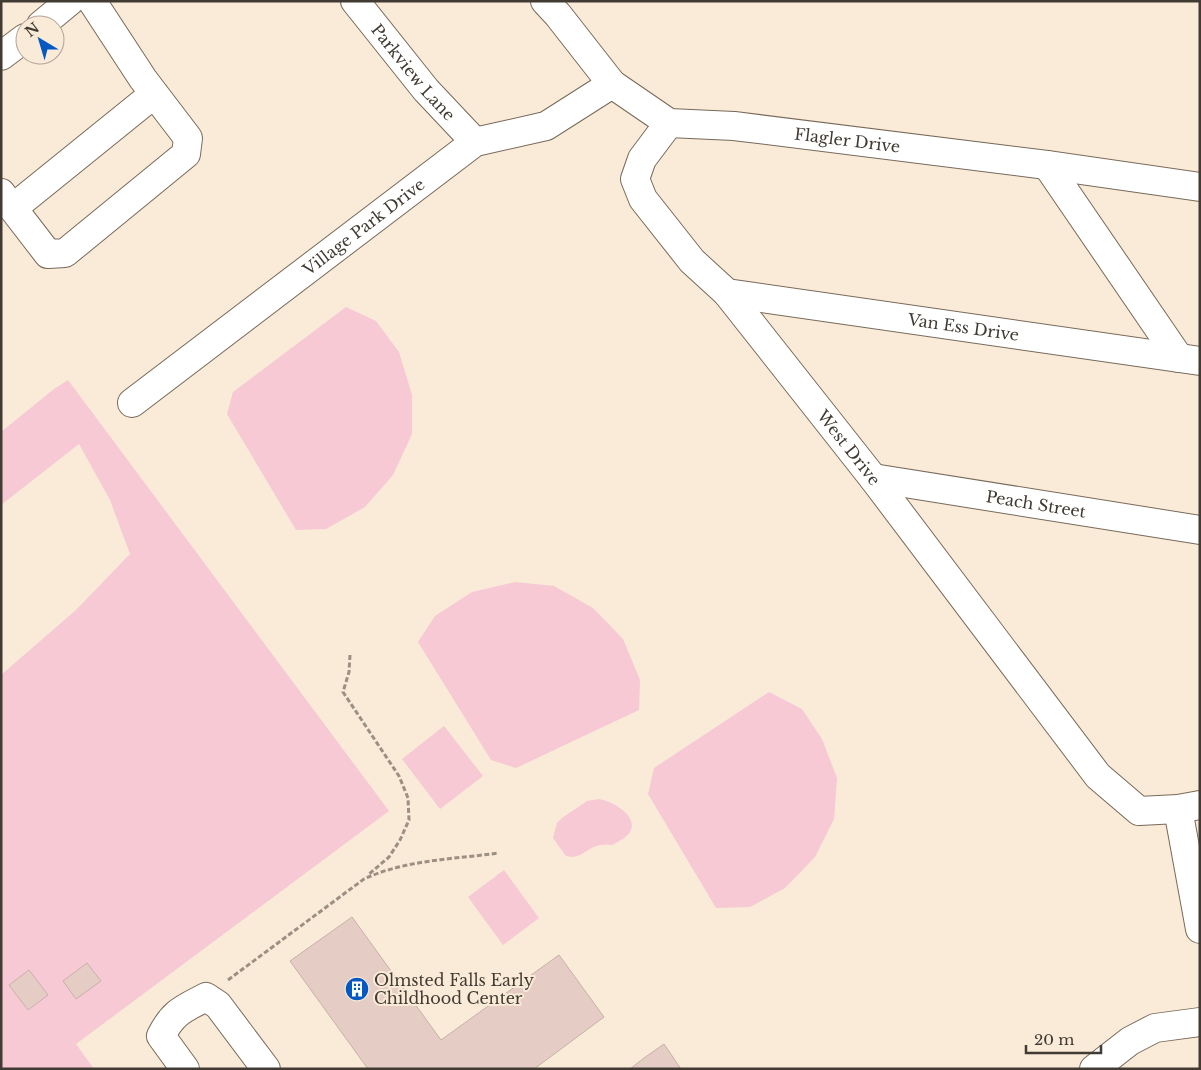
<svg xmlns="http://www.w3.org/2000/svg" width="1201" height="1070" font-family="'Libre Baskerville',serif">
	<style>
		.green { fill: #f6c9d4 }
		.building { fill: #e5ccc5; stroke: #c8b0a9 }
		.lines { fill: none; stroke-linecap: round; stroke-linejoin: round }
		.minor-casing { stroke: #786a5a; stroke-width: 30 }
		.path { stroke: #9b9083; stroke-width: 3; stroke-dasharray: 5 2.5; stroke-linecap: butt }
		.minor { stroke: #fff; stroke-width: 28 }
		.labels { text-anchor: middle; stroke-width: 4; stroke-linejoin: round; paint-order: stroke }
		.street-label { font-size: 16px; fill: #413b33; stroke: #faead8 }
		.poi-label { font-size: 16px; fill: #413b33; stroke: #faead8; text-anchor: start }
	</style>
	<rect width="100%" height="100%" fill="#faead8"/>
	<path class="green" d="M 346,307 L 376,321 L 399,352 L 412,395 L 412,434 L 393,475 L 365,507 L 326,529 L 296,530 L 227,414 L 233,392 Z
		M 68,380 L 389,811 L 76,1044 L 94,1069 L 1,1069 L 1,675 L 76,610 L 130,554 L 110,500 L 79,444 L 1,505 L 1,432 L 54,389 Z
		M 515,582 L 554,586 L 593,608 L 623,639 L 640,680 L 639,710 L 516,768 L 491,760 L 418,642 L 435,616 L 472,592 Z
		M 769,692 L 802,709 L 822,739 L 837,778 L 834,819 L 815,857 L 785,888 L 750,907 L 716,908 L 648,794 L 654,768 Z
		M 444,726 L 483,776 L 440,809 L 402,759 Z
		M 599,799 C 611,801 637,814 631,830 C 628,837 619,841 612,845 C 588,841 584,861 566,856 L 553,838 L 557,823 L 562,818 L 587,801 Z
		M 504,870 L 539,918 L 503,945 L 468,897 Z"/>
	<path class="building" d="M 352,917 L 441,1040 L 559,955 L 604,1017 L 534,1069 L 368,1069 L 290,961 Z
		M 87,963 L 101,981 L 76,999 L 63,981 Z
		M 29,970 L 48,995 L 28,1010 L 9,985 Z
		M 664,1044 L 681,1069 L 630,1069 L 644,1058 Z"/>
	<g class="lines">
		<g class="minor-casing">
			<g id="minor">
				<path id="s1" d="M 355,1 L 426,90 L 475,142"/>
				<path id="s2" d="M 545,1 L 558,15 L 612,84 L 669,123 L 734,126 L 1047,165 L 1200,187"/>
				<path d="M 41,25 L 70,1"/>
				<path d="M 1,56 L 25,38"/>
				<path id="s3" d="M 669,123 L 642,159 L 635,179 L 643,199 L 692,261 L 727,293 L 873,478 L 1098,776 L 1139,811 L 1178,809 L 1200,805"/>
				<path d="M 1047,165 L 1179,358"/>
				<path d="M 1,193 L 48,254 L 65,253 L 186,154 L 188,138 L 143,79 L 92,1"/>
				<path d="M 13,208 L 154,94"/>
				<path id="s4" d="M 727,293 L 1200,361"/>
				<path id="s5" d="M 132,403 L 475,142 L 546,126 L 612,84"/>
				<path id="s6" d="M 873,478 L 1200,530"/>
				<path d="M 1178,809 L 1200,929"/>
				<path d="M 185,1069 L 161,1036 C 173,1012 183,1009 206,997 L 218,1005 L 266,1069"/>
				<path d="M 1094,1069 L 1130,1041 L 1155,1028 L 1200,1022"/>
			</g>
		</g>
		<path class="path" d="M 350,655 L 349,672 L 343,692 L 399,776 L 408,798 L 409,820 L 400,840 L 389,857 L 368,875
			M 228,980 L 364,879 C 404,860 455,859 499,853"/>
		<use href="#minor" class="minor"/>
	</g>
	<defs>
		<g id="building-disc" transform="scale(1.25)"><circle r="9.5" fill="#0358c1" stroke="#faead8"/><path d="M-4-6H4V6H1V3H-1V6H-4ZM-2.5-4.3h1.7v1.8h-1.7ZM.8-4.3h1.7v1.8H.8ZM-2.5-1h1.7V.8h-1.7ZM.8-1h1.7V.8H.8Z" fill="#fff"/></g>
	</defs>
	<g fill-rule="evenodd">
		<use href="#building-disc" x="357" y="989"/>
	</g>
	<g class="labels">
		<g class="street-label">
			<text dy="6" stroke="none"><textPath href="#s1" startOffset="92">Parkview Lane</textPath></text>
			<text dy="6" stroke="none"><textPath href="#s2" startOffset="355">Flagler Drive</textPath></text>
			<text dy="6" stroke="none"><textPath href="#s5" startOffset="291">Village Park Drive</textPath></text>
			<text dy="6" stroke="none"><textPath href="#s4" startOffset="239">Van Ess Drive</textPath></text>
			<text dy="6" stroke="none"><textPath href="#s3" startOffset="411">West Drive</textPath></text>
			<text dy="6" stroke="none"><textPath href="#s6" startOffset="165">Peach Street</textPath></text>
		</g>
		<g class="poi-label">
			<text x="374" y="986">Olmsted Falls Early<tspan x="374" dy="18">Childhood Center</tspan></text>
		</g>
	</g>
	<rect width="1201" height="1070" fill="none" stroke="#413b33" stroke-width="5"/>
	<g transform="translate(40 40) rotate(322)"><circle r="24" fill="#faead8" stroke="#b0a496"/>
	<path d="M0-4L9 19L0 12L-9 19Z" fill="#0358c1"/>
	<text y="-8" font-size="14" font-weight="bold" text-anchor="middle" fill="#413b33">N</text>
	</g>
	<path d="M1026 1045v8h75v-8" fill="none" stroke="#413b33" stroke-width="2.5"/>
	<text x="1034" y="1045" font-size="15" fill="#413b33" stroke="#faead8" stroke-width="4" paint-order="stroke">20 m</text>
</svg>
